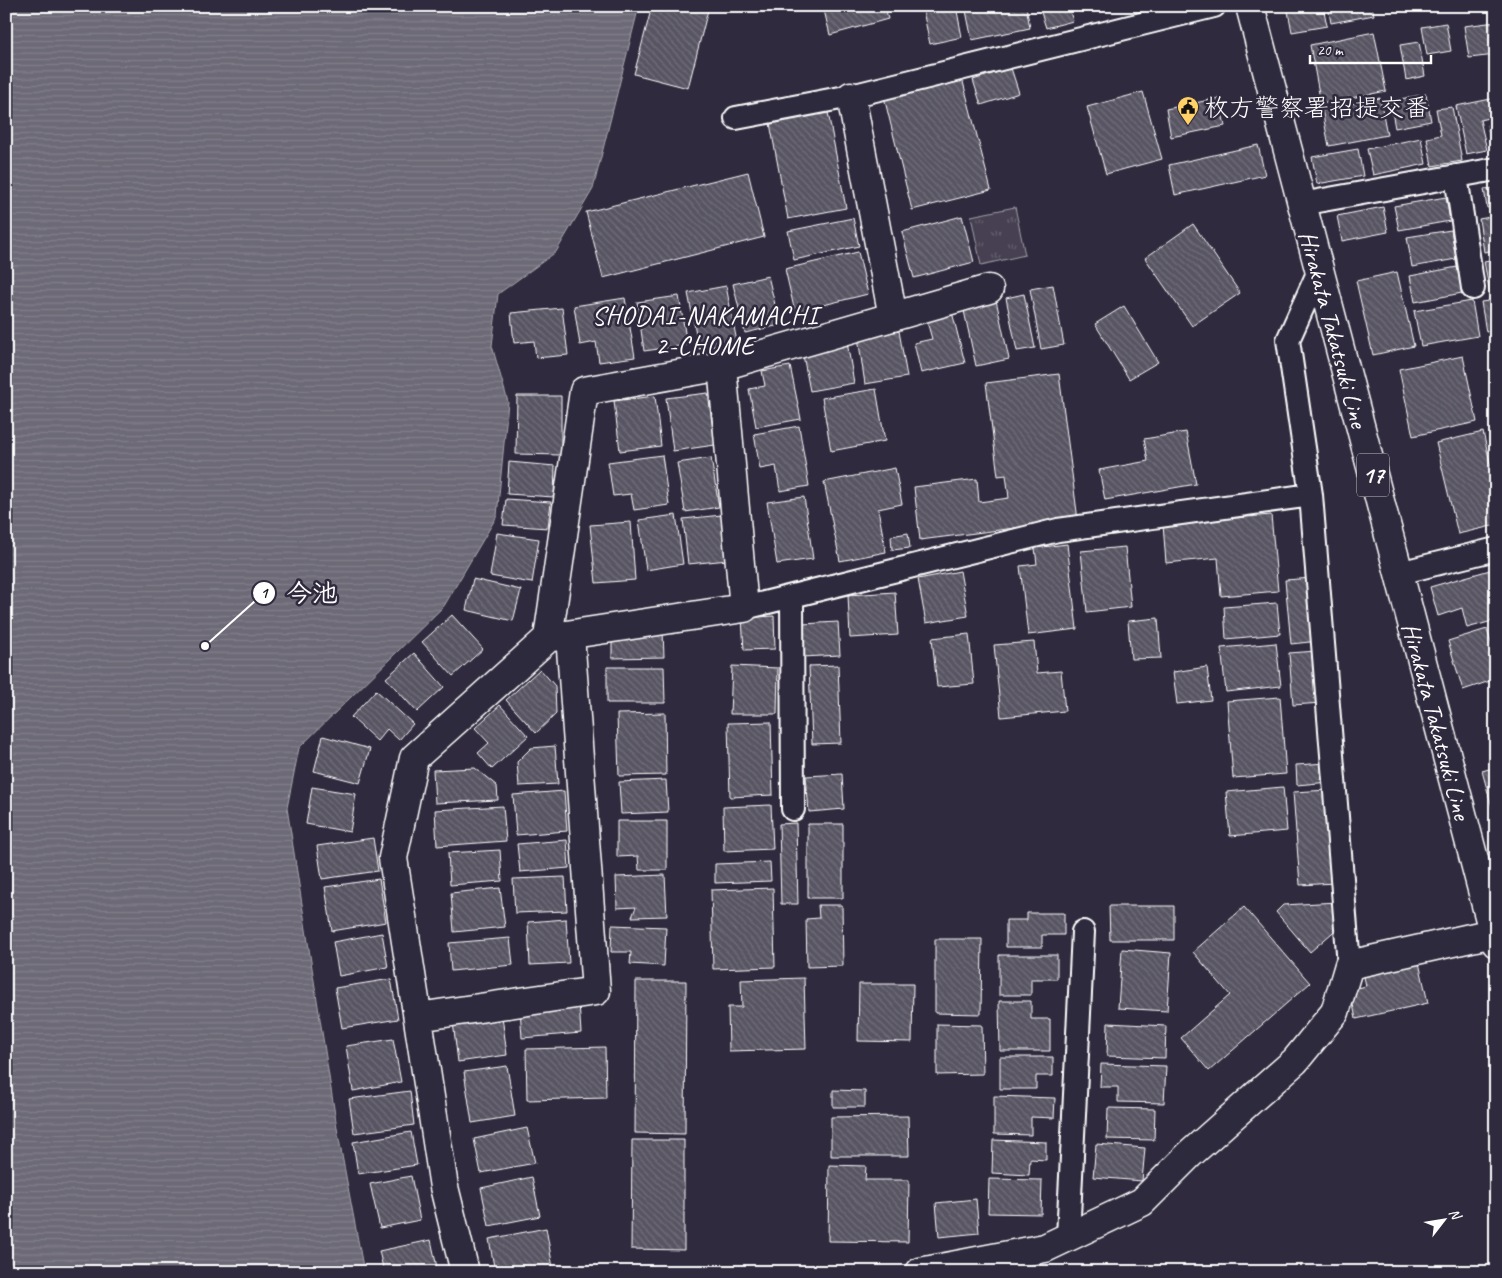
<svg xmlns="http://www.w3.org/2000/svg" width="1502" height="1278" font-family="Caveat,'Klee One',sans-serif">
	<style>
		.park { fill: url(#park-tufts); stroke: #a2a0a8 }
		.water { fill: url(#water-rules); stroke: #a7a6ad }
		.building { fill: url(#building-back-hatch); stroke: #fff }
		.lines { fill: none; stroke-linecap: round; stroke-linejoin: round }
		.lane-casing { stroke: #fff; stroke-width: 26 }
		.street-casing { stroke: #fff; stroke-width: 31 }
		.primary-casing { stroke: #fff; stroke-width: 31 }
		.lane { stroke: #2f2a3d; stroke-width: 22 }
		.street { stroke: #2f2a3d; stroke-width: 28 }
		.primary { stroke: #2f2a3d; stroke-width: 28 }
		.labels { text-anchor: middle; stroke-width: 5; stroke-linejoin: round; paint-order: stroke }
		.shield { fill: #2f2a3d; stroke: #c1bfc5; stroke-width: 1 }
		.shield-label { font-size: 24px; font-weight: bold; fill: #fff }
		.poi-label { font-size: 25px; fill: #fff; stroke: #2f2a3d; text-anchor: start }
		.street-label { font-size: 25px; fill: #fff; stroke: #2f2a3d }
		.neighbourhood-label { font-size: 26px; letter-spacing: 1px; fill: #fff; stroke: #2f2a3d }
		.leader { fill: none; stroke: #fff; stroke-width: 2 }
		.callout-dot { fill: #fff; stroke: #2f2a3d; stroke-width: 2 }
		.mark-label { font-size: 15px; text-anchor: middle; font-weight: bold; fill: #111 }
		.callout-label { font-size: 26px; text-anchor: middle; font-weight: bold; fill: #fff; stroke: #2f2a3d; stroke-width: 5; stroke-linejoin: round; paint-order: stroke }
	</style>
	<defs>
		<pattern id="park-tufts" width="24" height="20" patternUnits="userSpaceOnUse" patternTransform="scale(1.25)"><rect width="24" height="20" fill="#464152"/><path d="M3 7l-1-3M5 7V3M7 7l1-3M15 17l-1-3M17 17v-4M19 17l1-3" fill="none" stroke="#625e6c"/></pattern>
		<pattern id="water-rules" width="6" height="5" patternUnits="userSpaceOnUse" patternTransform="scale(1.25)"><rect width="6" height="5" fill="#6d6a77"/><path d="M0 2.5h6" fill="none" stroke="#83808b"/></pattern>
		<pattern id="building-back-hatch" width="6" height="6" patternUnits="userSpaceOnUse" patternTransform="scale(1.25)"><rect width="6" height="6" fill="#595564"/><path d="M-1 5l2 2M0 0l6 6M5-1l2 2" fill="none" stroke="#726e7b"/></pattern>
	</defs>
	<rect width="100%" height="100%" fill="#2f2a3d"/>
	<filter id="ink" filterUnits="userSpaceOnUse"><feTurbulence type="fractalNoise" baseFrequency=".02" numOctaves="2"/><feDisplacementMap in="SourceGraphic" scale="10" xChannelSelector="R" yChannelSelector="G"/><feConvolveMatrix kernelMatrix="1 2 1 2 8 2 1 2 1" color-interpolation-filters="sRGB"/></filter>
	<g filter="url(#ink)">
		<path class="park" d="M 1015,207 L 1025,255 L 981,265 L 971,216 Z"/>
		<path class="water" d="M 6,6 L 639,6 L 593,189 L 556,252 L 498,294 L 492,346 L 508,402 L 497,516 L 444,606 L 299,748 L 287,808 L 338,1134 L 364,1272 L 6,1272 Z"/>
		<path class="building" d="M 652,6 L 709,6 L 688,88 L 634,74 Z
			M 823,6 L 885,6 L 888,19 L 830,35 Z
			M 922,6 L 956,6 L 962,37 L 930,44 Z
			M 965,6 L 1026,6 L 1030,28 L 972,40 Z
			M 1039,6 L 1068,6 L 1073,21 L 1046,28 Z
			M 1287,6 L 1323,6 L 1327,26 L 1292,32 Z
			M 1328,6 L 1372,6 L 1374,15 L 1331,23 Z
			M 1496,22 L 1496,55 L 1469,58 L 1464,26 Z
			M 1446,23 L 1451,51 L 1427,55 L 1422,27 Z
			M 1374,32 L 1386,91 L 1321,104 L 1310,45 Z
			M 1419,42 L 1425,76 L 1406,80 L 1400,45 Z
			M 1011,68 L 1019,93 L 981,105 L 973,80 Z
			M 962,78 L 991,190 L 912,210 L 884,97 Z
			M 1143,92 L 1162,159 L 1106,174 L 1087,107 Z
			M 1426,94 L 1431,121 L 1395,128 L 1390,101 Z
			M 1219,98 L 1225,126 L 1171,137 L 1166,109 Z
			M 1380,98 L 1387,135 L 1329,146 L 1322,110 Z
			M 1496,98 L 1496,116 L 1480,120 L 1487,150 L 1466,154 L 1456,106 Z
			M 827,107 L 846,208 L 788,219 L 769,118 Z
			M 1452,107 L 1462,161 L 1432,166 L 1427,138 L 1441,135 L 1436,109 Z
			M 1496,123 L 1496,148 L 1492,149 L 1487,125 Z
			M 1421,138 L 1426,164 L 1373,175 L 1367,149 Z
			M 1258,145 L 1265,175 L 1175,195 L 1169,165 Z
			M 1358,149 L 1363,176 L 1317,184 L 1312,157 Z
			M 748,172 L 764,237 L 603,278 L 586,212 Z
			M 1496,188 L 1496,206 L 1487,208 L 1484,189 Z
			M 1446,197 L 1450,221 L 1399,230 L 1394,206 Z
			M 1383,207 L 1388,232 L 1342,241 L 1337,216 Z
			M 962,216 L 974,262 L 914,278 L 902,232 Z
			M 1496,216 L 1496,250 L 1484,252 L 1479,219 Z
			M 853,218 L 859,246 L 794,260 L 788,231 Z
			M 1193,224 L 1240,293 L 1192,326 L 1145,258 Z
			M 1451,230 L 1456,259 L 1412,267 L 1407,237 Z
			M 858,252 L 868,294 L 795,312 L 785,269 Z
			M 1496,259 L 1496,293 L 1490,294 L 1484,261 Z
			M 1457,267 L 1462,293 L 1415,302 L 1410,276 Z
			M 1397,272 L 1414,346 L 1373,355 L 1356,281 Z
			M 768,276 L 780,325 L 745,333 L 733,284 Z
			M 1053,285 L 1064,345 L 1041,349 L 1030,289 Z
			M 726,286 L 737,342 L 699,349 L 688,293 Z
			M 1024,294 L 1035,348 L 1017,351 L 1006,298 Z
			M 679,296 L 687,345 L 644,351 L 637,302 Z
			M 625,298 L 635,357 L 599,362 L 596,342 L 580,345 L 574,306 Z
			M 996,300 L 1009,359 L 976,366 L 963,306 Z
			M 1496,300 L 1496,330 L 1486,332 L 1481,302 Z
			M 1472,301 L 1478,336 L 1421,346 L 1414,311 Z
			M 1124,306 L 1158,362 L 1129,379 L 1095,324 Z
			M 562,308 L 568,355 L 536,358 L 534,341 L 514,343 L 511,313 Z
			M 952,312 L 965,363 L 921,373 L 914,343 L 932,339 L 926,318 Z
			M 899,331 L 907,377 L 865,384 L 858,337 Z
			M 847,342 L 854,383 L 810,391 L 802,350 Z
			M 1463,356 L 1477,422 L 1413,436 L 1399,369 Z
			M 790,366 L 801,419 L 756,427 L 749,389 L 765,386 L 762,371 Z
			M 1059,374 L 1078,520 L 920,540 L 914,487 L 977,479 L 979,502 L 1009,498 L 1006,475 L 998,476 L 986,383 Z
			M 876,389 L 885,441 L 831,451 L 822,398 Z
			M 708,393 L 715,445 L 673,451 L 666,398 Z
			M 517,396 L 561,396 L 561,455 L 516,454 Z
			M 655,396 L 661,446 L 620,451 L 614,401 Z
			M 799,426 L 809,486 L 780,491 L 776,466 L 760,469 L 754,434 Z
			M 1186,432 L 1196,484 L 1105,500 L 1099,470 L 1148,461 L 1144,439 Z
			M 1483,432 L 1496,489 L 1496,525 L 1458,534 L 1436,443 Z
			M 662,455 L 669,505 L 634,510 L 631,494 L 613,496 L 608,462 Z
			M 711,458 L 719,507 L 685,512 L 677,463 Z
			M 509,462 L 555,466 L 554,497 L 507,494 Z
			M 895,468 L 902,504 L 878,509 L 886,552 L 840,561 L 824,482 Z
			M 804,497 L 813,559 L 777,564 L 767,502 Z
			M 506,499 L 551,502 L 548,528 L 503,525 Z
			M 676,515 L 683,564 L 646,570 L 639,520 Z
			M 722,515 L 728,560 L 688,564 L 683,519 Z
			M 1271,515 L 1278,591 L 1221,596 L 1218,558 L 1166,563 L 1163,524 Z
			M 631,522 L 635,580 L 596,583 L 590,525 Z
			M 497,533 L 539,539 L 532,583 L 490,576 Z
			M 908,533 L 910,548 L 892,550 L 891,536 Z
			M 1067,544 L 1077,629 L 1028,635 L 1020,566 L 1037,564 L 1035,548 Z
			M 1125,547 L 1131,607 L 1087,612 L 1081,551 Z
			M 1490,570 L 1496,590 L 1496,620 L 1467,628 L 1462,608 L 1438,616 L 1430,587 Z
			M 960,571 L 968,616 L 926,623 L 918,579 Z
			M 1313,578 L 1319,641 L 1291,644 L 1285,580 Z
			M 473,579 L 521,590 L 513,621 L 466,610 Z
			M 895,592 L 898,635 L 850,638 L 848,595 Z
			M 1277,603 L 1280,634 L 1226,639 L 1224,607 Z
			M 452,615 L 483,649 L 453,676 L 422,642 Z
			M 774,616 L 775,649 L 744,650 L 742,618 Z
			M 1158,618 L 1161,658 L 1131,659 L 1128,621 Z
			M 838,622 L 840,655 L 803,657 L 802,624 Z
			M 1487,629 L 1496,659 L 1496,679 L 1463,690 L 1448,641 Z
			M 663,631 L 664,657 L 612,658 L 612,632 Z
			M 969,634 L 974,684 L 937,687 L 932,638 Z
			M 1034,642 L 1037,673 L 1061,671 L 1065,711 L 1001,717 L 994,645 Z
			M 1276,643 L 1281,686 L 1226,692 L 1221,648 Z
			M 1317,651 L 1322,703 L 1293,705 L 1289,653 Z
			M 414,653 L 444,687 L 417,712 L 386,678 Z
			M 838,665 L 841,743 L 812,744 L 809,666 Z
			M 732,666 L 778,668 L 777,714 L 730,714 Z
			M 607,667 L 664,667 L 665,703 L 607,703 Z
			M 1207,667 L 1211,700 L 1177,704 L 1173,672 Z
			M 540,669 L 555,686 L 556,714 L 536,733 L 506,700 Z
			M 376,690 L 413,724 L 399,740 L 387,729 L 377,741 L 351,717 Z
			M 1280,697 L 1286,774 L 1233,778 L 1227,701 Z
			M 500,705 L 528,736 L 492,769 L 478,753 L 489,743 L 475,728 Z
			M 665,713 L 666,775 L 619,776 L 617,714 Z
			M 771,722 L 773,795 L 730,797 L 728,723 Z
			M 323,736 L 370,749 L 360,783 L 314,771 Z
			M 555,746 L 558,784 L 519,786 L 517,762 L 531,748 Z
			M 1327,763 L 1329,782 L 1297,785 L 1296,765 Z
			M 1496,767 L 1496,818 L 1495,818 L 1482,771 Z
			M 475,768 L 497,786 L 498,800 L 435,803 L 433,770 Z
			M 842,774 L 844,809 L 809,812 L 806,776 Z
			M 666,780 L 668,812 L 621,814 L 619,782 Z
			M 312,787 L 356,794 L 350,832 L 306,824 Z
			M 1283,787 L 1287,831 L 1230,836 L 1226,792 Z
			M 1329,790 L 1335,883 L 1300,885 L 1293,792 Z
			M 564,791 L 567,831 L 516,835 L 513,795 Z
			M 771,805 L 773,849 L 724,851 L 723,807 Z
			M 503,806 L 506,841 L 437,846 L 435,810 Z
			M 617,821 L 667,821 L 667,870 L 639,870 L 638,856 L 617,857 Z
			M 796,823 L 798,904 L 781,904 L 779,824 Z
			M 808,824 L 843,824 L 843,898 L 808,898 Z
			M 373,838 L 378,871 L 322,879 L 317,846 Z
			M 567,840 L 569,868 L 520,872 L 517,844 Z
			M 500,850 L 502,881 L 450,885 L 448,853 Z
			M 770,862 L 771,881 L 715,883 L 715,864 Z
			M 665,875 L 667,916 L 632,917 L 636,907 L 617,908 L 616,877 Z
			M 565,877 L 567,911 L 515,913 L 513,879 Z
			M 379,879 L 386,922 L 332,931 L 325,887 Z
			M 500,888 L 505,927 L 454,932 L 451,893 Z
			M 773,888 L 775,967 L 713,969 L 711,890 Z
			M 1337,902 L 1339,927 L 1310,952 L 1276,912 L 1283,905 Z
			M 818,905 L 842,905 L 843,966 L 807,967 L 806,919 L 819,918 Z
			M 1109,906 L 1174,906 L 1174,940 L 1110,940 Z
			M 1244,907 L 1310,983 L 1209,1071 L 1181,1038 L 1230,995 L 1193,952 Z
			M 1027,913 L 1064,913 L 1064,935 L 1042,935 L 1042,947 L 1006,947 L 1006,920 L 1027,920 Z
			M 566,919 L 569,963 L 530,965 L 528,922 Z
			M 612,925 L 666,927 L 664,966 L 630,964 L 631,952 L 611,952 Z
			M 382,933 L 388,967 L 339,976 L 333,942 Z
			M 510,938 L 513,965 L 451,971 L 449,943 Z
			M 935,939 L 982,939 L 981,1014 L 935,1013 Z
			M 1122,949 L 1171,953 L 1167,1011 L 1118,1008 Z
			M 999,955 L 1057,955 L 1057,979 L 1031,979 L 1031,995 L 999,995 Z
			M 1418,958 L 1428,1003 L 1356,1019 L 1350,990 L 1366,986 L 1363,972 Z
			M 804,978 L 806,1049 L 729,1051 L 728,1007 L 742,1007 L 741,980 Z
			M 391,979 L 398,1019 L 342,1028 L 335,988 Z
			M 636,981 L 686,981 L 685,1134 L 635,1133 Z
			M 859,984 L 913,984 L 912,1042 L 858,1041 Z
			M 999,1001 L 1031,1001 L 1031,1019 L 1050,1019 L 1050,1051 L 1000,1051 Z
			M 579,1003 L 581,1033 L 522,1038 L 520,1008 Z
			M 502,1016 L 507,1055 L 458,1062 L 453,1022 Z
			M 1108,1023 L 1166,1026 L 1165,1058 L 1107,1056 Z
			M 937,1024 L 982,1025 L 983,1074 L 937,1075 Z
			M 393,1039 L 401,1082 L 353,1091 L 346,1046 Z
			M 605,1047 L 606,1098 L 527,1100 L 526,1049 Z
			M 1000,1057 L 1053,1057 L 1053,1076 L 1036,1076 L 1036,1089 L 1000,1089 Z
			M 1101,1064 L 1166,1066 L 1164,1103 L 1118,1102 L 1118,1087 L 1100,1087 Z
			M 507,1066 L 515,1116 L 472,1123 L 464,1072 Z
			M 833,1090 L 865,1091 L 865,1107 L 833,1107 Z
			M 410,1091 L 414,1125 L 354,1133 L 349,1099 Z
			M 994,1096 L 1055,1098 L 1054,1118 L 1031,1117 L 1031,1135 L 994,1134 Z
			M 1108,1108 L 1155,1109 L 1154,1140 L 1107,1139 Z
			M 908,1116 L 909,1156 L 831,1156 L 831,1117 Z
			M 527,1128 L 535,1163 L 481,1173 L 474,1139 Z
			M 411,1132 L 417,1165 L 358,1174 L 353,1142 Z
			M 632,1140 L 684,1140 L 684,1250 L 631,1249 Z
			M 993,1140 L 1046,1142 L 1046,1160 L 1030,1159 L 1029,1175 L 992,1173 Z
			M 1096,1144 L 1145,1148 L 1142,1181 L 1093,1177 Z
			M 829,1165 L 866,1166 L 865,1180 L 909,1180 L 908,1242 L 828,1241 Z
			M 411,1176 L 420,1220 L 380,1228 L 370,1184 Z
			M 532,1177 L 540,1216 L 489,1226 L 481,1188 Z
			M 989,1179 L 1042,1180 L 1041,1214 L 988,1213 Z
			M 976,1199 L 979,1233 L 939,1237 L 936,1203 Z
			M 546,1228 L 553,1268 L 536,1272 L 495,1272 L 489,1239 Z
			M 431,1240 L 438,1272 L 384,1272 L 379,1251 Z"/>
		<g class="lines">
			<g class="lane-casing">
				<path id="lane" d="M 736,118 L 851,96 L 1214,6
					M 1456,176 L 1473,288
					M 1301,204 L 1496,169
					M 1319,271 L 1288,340 L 1311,495 L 1349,965
					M 1399,573 L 1496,549
					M 792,596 L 793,809
					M 744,608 L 1058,530 L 1311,495
					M 1068,1237 L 1083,932"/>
			</g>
			<g class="street-casing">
				<path id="street" d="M 851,96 L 893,317
					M 553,637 L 744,608 L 722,366
					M 418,1017 L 596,991 L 570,635
					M 465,1272 L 444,1187 L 393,858 L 414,758 L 548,638 L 584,391 L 722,366 L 989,289
					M 920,1272 L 1045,1248 L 1142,1202 L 1189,1155 L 1295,1061 L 1335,1012 L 1349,965 L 1493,933 L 1496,930"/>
			</g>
			<g class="primary-casing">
				<path id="primary" d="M 1250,6 L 1496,943"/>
			</g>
			<use href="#lane" class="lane"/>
			<use href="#street" class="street"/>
			<use href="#primary" class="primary"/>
		</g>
	</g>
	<defs>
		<g id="civic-pin" transform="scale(1.125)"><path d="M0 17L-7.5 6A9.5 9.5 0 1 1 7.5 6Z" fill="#ffd166" stroke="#2f2a3d"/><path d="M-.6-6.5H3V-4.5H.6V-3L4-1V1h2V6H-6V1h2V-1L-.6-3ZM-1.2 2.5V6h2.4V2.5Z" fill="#111"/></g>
	</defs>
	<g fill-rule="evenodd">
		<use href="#civic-pin" x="1188" y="107"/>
	</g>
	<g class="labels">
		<rect class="shield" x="1357" y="453.5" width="32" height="43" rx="4"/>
		<g class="shield-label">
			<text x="1373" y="483">17</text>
		</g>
		<g class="poi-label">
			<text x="1204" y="116">枚方警察署招提交番</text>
		</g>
		<g class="street-label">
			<text transform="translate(1334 329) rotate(75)" y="9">Hirakata Takatsuki Line</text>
			<text transform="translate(1437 721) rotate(75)" y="9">Hirakata Takatsuki Line</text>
		</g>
		<g class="neighbourhood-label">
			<text x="705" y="324">SHODAI-NAKAMACHI<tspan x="705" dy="30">2-CHOME</tspan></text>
		</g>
	</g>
	<path class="leader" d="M205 646L264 593"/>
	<g class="callout-dot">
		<circle cx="205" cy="646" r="5"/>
		<circle cx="264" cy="593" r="12"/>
	</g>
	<g class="mark-label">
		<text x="264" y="598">1</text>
	</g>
	<g class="callout-label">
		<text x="312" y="602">今池</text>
	</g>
	<rect width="1502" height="1278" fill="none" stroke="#2f2a3d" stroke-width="25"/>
	<rect x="12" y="12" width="1477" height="1253" fill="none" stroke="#fff" stroke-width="2" filter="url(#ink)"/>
	<g transform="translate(1444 1220) rotate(59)" stroke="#2f2a3d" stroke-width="4" paint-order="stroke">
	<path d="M0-4L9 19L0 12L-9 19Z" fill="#ffffff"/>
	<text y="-8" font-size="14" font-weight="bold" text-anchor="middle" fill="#ffffff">N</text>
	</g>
	<path d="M1310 55v8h121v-8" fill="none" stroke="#ffffff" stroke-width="2.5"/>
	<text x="1317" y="55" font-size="15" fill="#ffffff" stroke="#2f2a3d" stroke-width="4" paint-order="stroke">20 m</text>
</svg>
